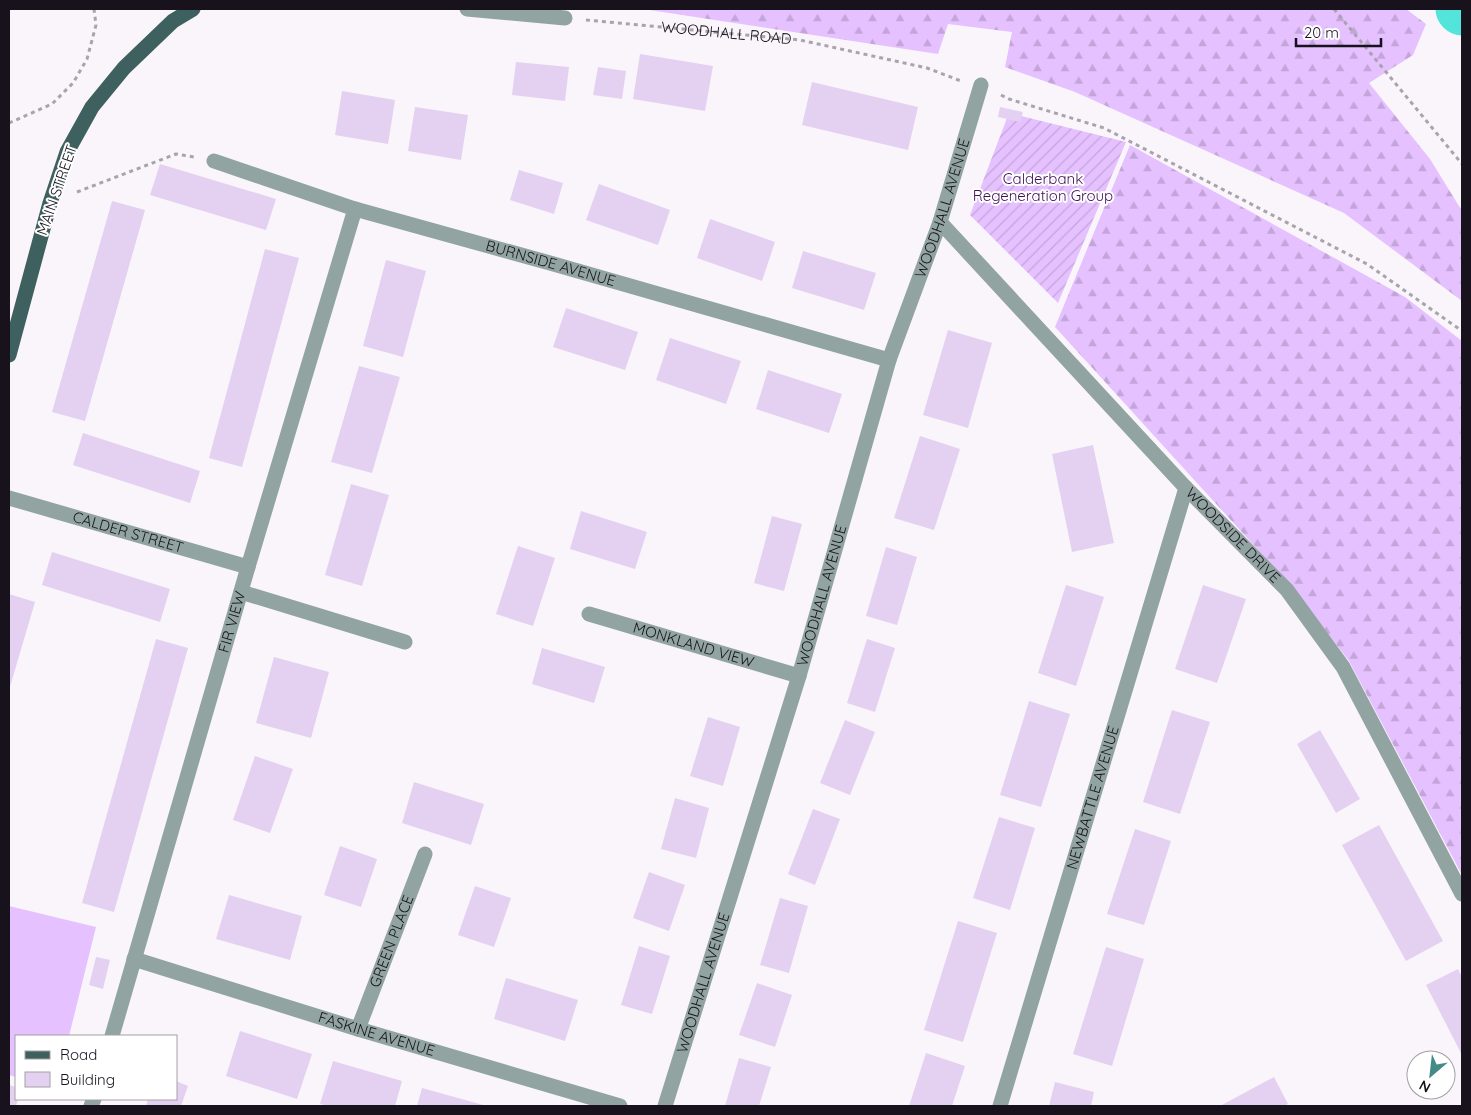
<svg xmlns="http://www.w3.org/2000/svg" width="1471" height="1115" font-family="Quicksand,sans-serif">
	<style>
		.forest { fill: url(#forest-firs) }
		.garden { fill: url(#garden-furrows) }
		.pitch { fill: #e5c1ff }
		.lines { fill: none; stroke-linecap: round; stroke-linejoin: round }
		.river { stroke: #53e4dc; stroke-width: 51 }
		.building { fill: #e4d1f1 }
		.path { stroke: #a9a4ac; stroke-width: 3; stroke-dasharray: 4 4; stroke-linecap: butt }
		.minor { stroke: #91a4a2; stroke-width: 15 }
		.major { stroke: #3e605e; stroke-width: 15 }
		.labels { text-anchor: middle; stroke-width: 4; stroke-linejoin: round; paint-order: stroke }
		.street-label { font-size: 15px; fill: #18121d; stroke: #fff }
		.park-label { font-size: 15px; fill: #3e0f56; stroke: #fff }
	</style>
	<defs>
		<pattern id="forest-firs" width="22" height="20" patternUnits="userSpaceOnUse" patternTransform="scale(1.25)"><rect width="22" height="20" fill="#e5c1ff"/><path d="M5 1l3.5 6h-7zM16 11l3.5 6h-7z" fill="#c4a5da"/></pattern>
		<pattern id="garden-furrows" width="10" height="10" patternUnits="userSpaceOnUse" patternTransform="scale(1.25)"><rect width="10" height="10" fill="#e5c1ff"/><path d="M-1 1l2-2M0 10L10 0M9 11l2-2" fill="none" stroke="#c4a5da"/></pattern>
	</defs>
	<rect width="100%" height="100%" fill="#f9f5fb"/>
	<path class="forest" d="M 643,9 L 1406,9 L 1426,24 L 1413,55 L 1369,83 L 1430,159 L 1462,211 L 1462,301 L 1344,213 L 1075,92 L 1005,67 L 1012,32 L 948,24 L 938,54 Z
		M 1130,145 L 1405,297 L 1462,341 L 1462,875 L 1349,661 L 1290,585 L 1055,327 Z"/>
	<path class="garden" d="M 1009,113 L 1126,142 L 1058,303 L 970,215 Z"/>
	<path class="pitch" d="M 9,906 L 96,927 L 69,1036 L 16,1036 L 16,1077 L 9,1075 Z"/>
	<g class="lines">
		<path class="river" d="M 1461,9 L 1462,10"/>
	</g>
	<path class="building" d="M 640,54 L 713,66 L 705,111 L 633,99 Z
		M 516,62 L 569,67 L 565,101 L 512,95 Z
		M 598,67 L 626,71 L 622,99 L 593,95 Z
		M 812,82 L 918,107 L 908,150 L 802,125 Z
		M 342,91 L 395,100 L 388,144 L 335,135 Z
		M 415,107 L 468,115 L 461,160 L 408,151 Z
		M 1000,107 L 1023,112 L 1020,122 L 998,117 Z
		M 160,164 L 276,199 L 266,230 L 150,195 Z
		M 519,170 L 563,183 L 554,214 L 510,200 Z
		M 599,184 L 670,210 L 658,245 L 586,220 Z
		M 112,201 L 145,210 L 85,421 L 52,412 Z
		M 710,219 L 775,242 L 762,281 L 697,258 Z
		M 265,249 L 299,258 L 242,467 L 209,458 Z
		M 803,251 L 876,273 L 864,310 L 792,288 Z
		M 386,260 L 426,271 L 403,357 L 363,346 Z
		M 566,308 L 638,332 L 625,370 L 553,347 Z
		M 948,330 L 992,343 L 968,428 L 923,415 Z
		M 670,338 L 741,361 L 726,404 L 656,380 Z
		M 359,366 L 400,377 L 372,473 L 331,462 Z
		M 768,370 L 842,394 L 829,433 L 756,409 Z
		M 83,433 L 200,471 L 190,503 L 73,465 Z
		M 920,436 L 960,449 L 934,530 L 894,518 Z
		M 1093,445 L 1114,543 L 1072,552 L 1052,454 Z
		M 351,484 L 389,495 L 362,586 L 325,575 Z
		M 581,511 L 647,532 L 635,569 L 570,549 Z
		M 772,516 L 802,524 L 784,591 L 754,583 Z
		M 518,546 L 555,558 L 533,626 L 496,614 Z
		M 886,547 L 917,557 L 897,625 L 866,616 Z
		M 52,552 L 170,589 L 160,622 L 42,585 Z
		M 1066,585 L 1104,597 L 1076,686 L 1038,673 Z
		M 1203,585 L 1246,599 L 1217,683 L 1175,669 Z
		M 9,594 L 35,602 L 9,690 Z
		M 156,639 L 188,648 L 114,912 L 82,903 Z
		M 867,639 L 895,648 L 875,712 L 847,703 Z
		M 542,648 L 605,667 L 594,703 L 532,684 Z
		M 274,657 L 329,672 L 311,738 L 256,723 Z
		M 1029,701 L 1070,714 L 1041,807 L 1000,795 Z
		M 1172,710 L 1210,722 L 1180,814 L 1143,802 Z
		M 708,717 L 740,727 L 723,786 L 690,776 Z
		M 845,720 L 875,732 L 850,795 L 820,783 Z
		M 1320,730 L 1360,799 L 1336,813 L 1297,744 Z
		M 255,756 L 293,769 L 270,833 L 233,820 Z
		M 414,782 L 484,804 L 471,845 L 402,823 Z
		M 675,798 L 709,808 L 696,858 L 661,849 Z
		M 813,809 L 840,819 L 815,885 L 788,874 Z
		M 999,817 L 1035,828 L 1010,910 L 973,898 Z
		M 1379,825 L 1443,941 L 1406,961 L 1342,845 Z
		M 1135,829 L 1171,841 L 1144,925 L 1107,914 Z
		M 340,846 L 377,859 L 361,907 L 324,895 Z
		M 649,872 L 685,885 L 669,931 L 633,918 Z
		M 475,886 L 511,898 L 494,947 L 458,935 Z
		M 229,895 L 302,916 L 290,960 L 216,939 Z
		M 780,898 L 808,906 L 789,973 L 760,965 Z
		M 958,921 L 997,933 L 963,1042 L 924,1030 Z
		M 639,946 L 670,956 L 652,1014 L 621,1005 Z
		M 1106,947 L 1144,959 L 1112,1066 L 1073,1054 Z
		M 96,957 L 110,960 L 103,989 L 89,985 Z
		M 1458,969 L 1462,977 L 1462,1055 L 1426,985 Z
		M 506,978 L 578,1000 L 565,1041 L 494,1019 Z
		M 757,983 L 792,995 L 775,1047 L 739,1035 Z
		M 240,1031 L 312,1054 L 297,1099 L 226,1076 Z
		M 926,1053 L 965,1066 L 952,1106 L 909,1106 Z
		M 739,1058 L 771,1067 L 759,1106 L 725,1106 Z
		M 333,1061 L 402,1081 L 395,1106 L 329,1106 L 320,1104 Z
		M 1274,1077 L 1288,1104 L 1284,1106 L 1220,1106 Z
		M 176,1081 L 188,1086 L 181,1106 L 146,1106 L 148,1099 L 176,1099 Z
		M 1055,1082 L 1094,1092 L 1091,1106 L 1049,1106 Z
		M 9,1085 L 16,1087 L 16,1099 L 18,1099 L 16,1106 L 9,1106 Z
		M 422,1088 L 487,1106 L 417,1106 Z"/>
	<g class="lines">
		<g class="path">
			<path d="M 1334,9 L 1462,164"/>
			<path id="s1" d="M 586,20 L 800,40 L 927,68 L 961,81"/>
			<path d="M 1001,95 L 1009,99 L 1104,128 L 1367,264 L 1462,331"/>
			<path d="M 9,123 L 52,104 L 73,83 L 87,59 L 96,25 L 94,9"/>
			<path d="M 77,192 L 176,154 L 194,157"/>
		</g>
		<g class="minor">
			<path d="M 467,9 L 565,18"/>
			<path id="s2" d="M 214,161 L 355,209 L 550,263 L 889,360"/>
			<path id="s3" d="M 940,222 L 1186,488 L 1287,590 L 1343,667 L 1462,894"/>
			<path id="s4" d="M 9,498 L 248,567"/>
			<path d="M 241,592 L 405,642"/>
			<path id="s5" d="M 589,614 L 799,676"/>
			<path id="s6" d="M 134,959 L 358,1029 L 620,1106"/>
			<path id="s7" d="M 358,1029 L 425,854"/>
			<path id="s8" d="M 112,1036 L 248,567 L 355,209"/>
			<path d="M 91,1106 L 94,1099"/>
			<path id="s9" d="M 665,1106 L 799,676 L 889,360 L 940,222 L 981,85"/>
			<path id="s10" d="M 1000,1106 L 1186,488"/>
		</g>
		<path class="major" d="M 9,355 L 50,203 L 67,152 L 92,107 L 124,68 L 173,21 L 193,9"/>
	</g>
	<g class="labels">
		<g class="street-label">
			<text dy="5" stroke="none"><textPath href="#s1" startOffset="141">WOODHALL ROAD</textPath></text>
			<text transform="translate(57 190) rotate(-71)" y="5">MAIN STREET</text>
			<text dy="5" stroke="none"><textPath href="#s9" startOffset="940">WOODHALL AVENUE</textPath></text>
			<text dy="5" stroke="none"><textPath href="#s2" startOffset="352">BURNSIDE AVENUE</textPath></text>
			<text dy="5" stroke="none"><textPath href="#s4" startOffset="124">CALDER STREET</textPath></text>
			<text dy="5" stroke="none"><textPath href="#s3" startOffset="429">WOODSIDE DRIVE</textPath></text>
			<text dy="5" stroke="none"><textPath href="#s9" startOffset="534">WOODHALL AVENUE</textPath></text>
			<text dy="5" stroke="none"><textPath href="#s8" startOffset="431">FIR VIEW</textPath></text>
			<text dy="5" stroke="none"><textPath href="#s5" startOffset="109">MONKLAND VIEW</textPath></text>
			<text dy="5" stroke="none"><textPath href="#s10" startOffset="322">NEWBATTLE AVENUE</textPath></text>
			<text dy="5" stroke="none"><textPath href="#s7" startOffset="94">GREEN PLACE</textPath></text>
			<text dy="5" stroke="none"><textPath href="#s9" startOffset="129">WOODHALL AVENUE</textPath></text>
			<text dy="5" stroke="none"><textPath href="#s6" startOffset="254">FASKINE AVENUE</textPath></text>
		</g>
		<g class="park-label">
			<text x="1043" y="184">Calderbank<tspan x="1043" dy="17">Regeneration Group</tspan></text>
		</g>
	</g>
	<rect width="1471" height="1115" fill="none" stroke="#18121d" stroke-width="20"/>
	<rect x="15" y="1035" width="162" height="65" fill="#ffffff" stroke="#a3a0a5"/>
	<rect x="25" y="1051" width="25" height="8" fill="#3e605e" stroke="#a3a0a5"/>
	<text x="60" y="1060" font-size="15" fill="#18121d">Road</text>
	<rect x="25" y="1072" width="25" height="15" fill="#e4d1f1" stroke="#a3a0a5"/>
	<text x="60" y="1085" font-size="15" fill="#18121d">Building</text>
	<g transform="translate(1431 1075) rotate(208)"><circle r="24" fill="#ffffff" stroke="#a3a0a5"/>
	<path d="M0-4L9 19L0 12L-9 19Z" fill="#448b86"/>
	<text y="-8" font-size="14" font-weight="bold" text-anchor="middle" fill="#18121d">N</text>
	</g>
	<path d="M1296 38v8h85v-8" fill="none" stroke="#18121d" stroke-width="2.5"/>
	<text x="1304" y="38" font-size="15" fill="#18121d" stroke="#ffffff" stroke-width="4" paint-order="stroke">20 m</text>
</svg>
